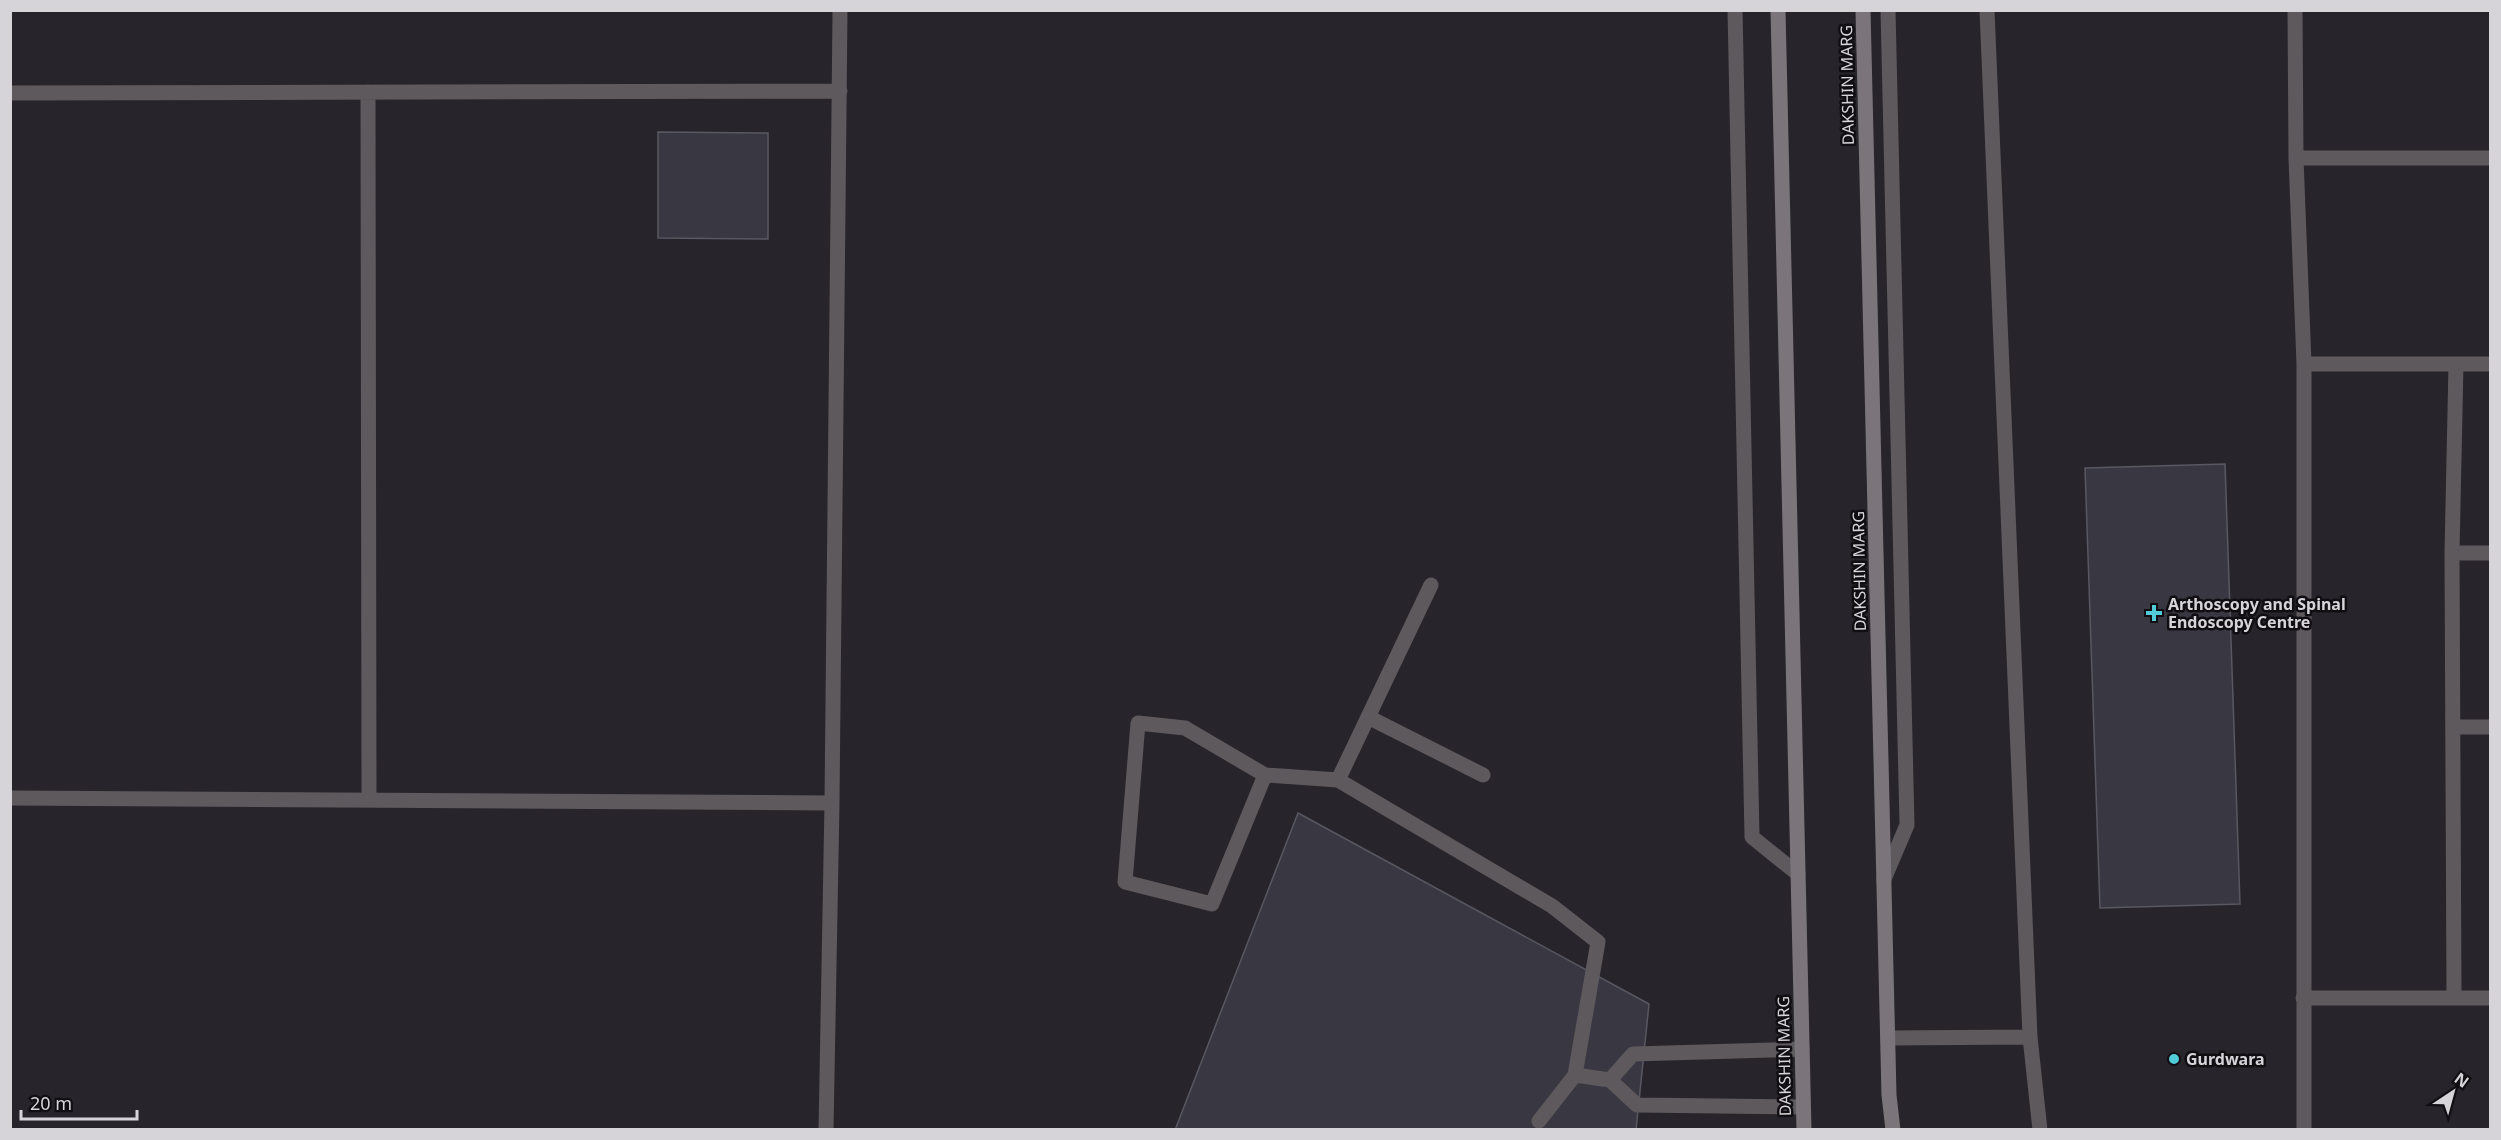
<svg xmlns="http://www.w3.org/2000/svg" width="2501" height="1140" font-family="'Noto Sans',sans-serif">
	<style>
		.building { fill: #393842; stroke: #585862; stroke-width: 1.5 }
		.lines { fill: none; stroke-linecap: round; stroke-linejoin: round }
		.service { stroke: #5d595c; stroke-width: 15 }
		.minor { stroke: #5d595c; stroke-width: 15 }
		.secondary { stroke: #7b757b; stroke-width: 15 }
		.poi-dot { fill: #52cbd9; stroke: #100e12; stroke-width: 2 }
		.labels { text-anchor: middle; stroke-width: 5; stroke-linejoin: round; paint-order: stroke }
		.street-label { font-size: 16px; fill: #d6d3d9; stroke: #100e12 }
		.poi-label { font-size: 16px; font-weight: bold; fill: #d6d3d9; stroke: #100e12; text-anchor: start }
	</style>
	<rect width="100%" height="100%" fill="#28242c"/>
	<path class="building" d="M 658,132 L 768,133 L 768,239 L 658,238 Z
		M 2225,464 L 2240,904 L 2100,908 L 2085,468 Z
		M 1298,813 L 1649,1004 L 1636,1130 L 1175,1130 Z"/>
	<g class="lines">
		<path class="service" d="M 1735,10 L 1752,837 L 1798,874
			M 1431,585 L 1338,780 L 1552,906 L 1598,942 L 1575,1075 L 1610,1080
			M 1368,717 L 1483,775
			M 1265,775 L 1185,728 L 1138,723 L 1125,882 L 1212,904 L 1265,775 L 1338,780
			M 1884,879 L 1907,825 L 1888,10
			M 1802,1049 L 1633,1054 L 1610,1080 L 1637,1105 L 1803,1107
			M 1539,1121 L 1575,1075"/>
		<path class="minor" d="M 1987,10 L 2030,1037 L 2040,1130
			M 2295,10 L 2296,158 L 2304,364 L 2304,1130
			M 368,92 L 369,800
			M 10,93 L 840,91
			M 2296,158 L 2490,158
			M 2304,364 L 2490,364
			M 2452,553 L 2490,553
			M 2453,727 L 2490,727
			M 10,798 L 832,803
			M 2303,998 L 2490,998
			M 2454,998 L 2452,553 L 2456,364
			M 1888,1038 L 2030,1037
			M 826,1130 L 832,803 L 840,10"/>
		<path class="secondary" d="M 1778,10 L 1804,1130
			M 1863,10 L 1889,1095 L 1893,1130"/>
	</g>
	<g class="poi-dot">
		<path d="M2151 604h6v6h6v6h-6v6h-6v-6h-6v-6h6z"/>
		<circle cx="2174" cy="1059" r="6"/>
	</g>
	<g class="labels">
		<g class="street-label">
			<text transform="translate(1847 85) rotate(-91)" y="6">DAKSHIN MARG</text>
			<text transform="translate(1859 571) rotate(-91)" y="6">DAKSHIN MARG</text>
			<text transform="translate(1784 1056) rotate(-91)" y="6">DAKSHIN MARG</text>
		</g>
		<g class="poi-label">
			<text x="2168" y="610">Arthoscopy and Spinal<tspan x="2168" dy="18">Endoscopy Centre</tspan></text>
			<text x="2186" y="1065">Gurdwara</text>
		</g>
	</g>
	<rect width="2501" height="1140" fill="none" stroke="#d6d3d9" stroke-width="24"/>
	<g transform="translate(2453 1092) rotate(36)" stroke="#100e12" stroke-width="4.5" paint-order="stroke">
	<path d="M0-4.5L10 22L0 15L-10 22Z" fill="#d6d3d9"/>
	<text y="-9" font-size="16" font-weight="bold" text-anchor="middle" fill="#d6d3d9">N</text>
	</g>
	<path d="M21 1110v9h116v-9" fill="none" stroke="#d6d3d9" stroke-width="3"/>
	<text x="30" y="1110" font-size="18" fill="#d6d3d9" stroke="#100e12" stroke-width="4.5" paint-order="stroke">20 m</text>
</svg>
